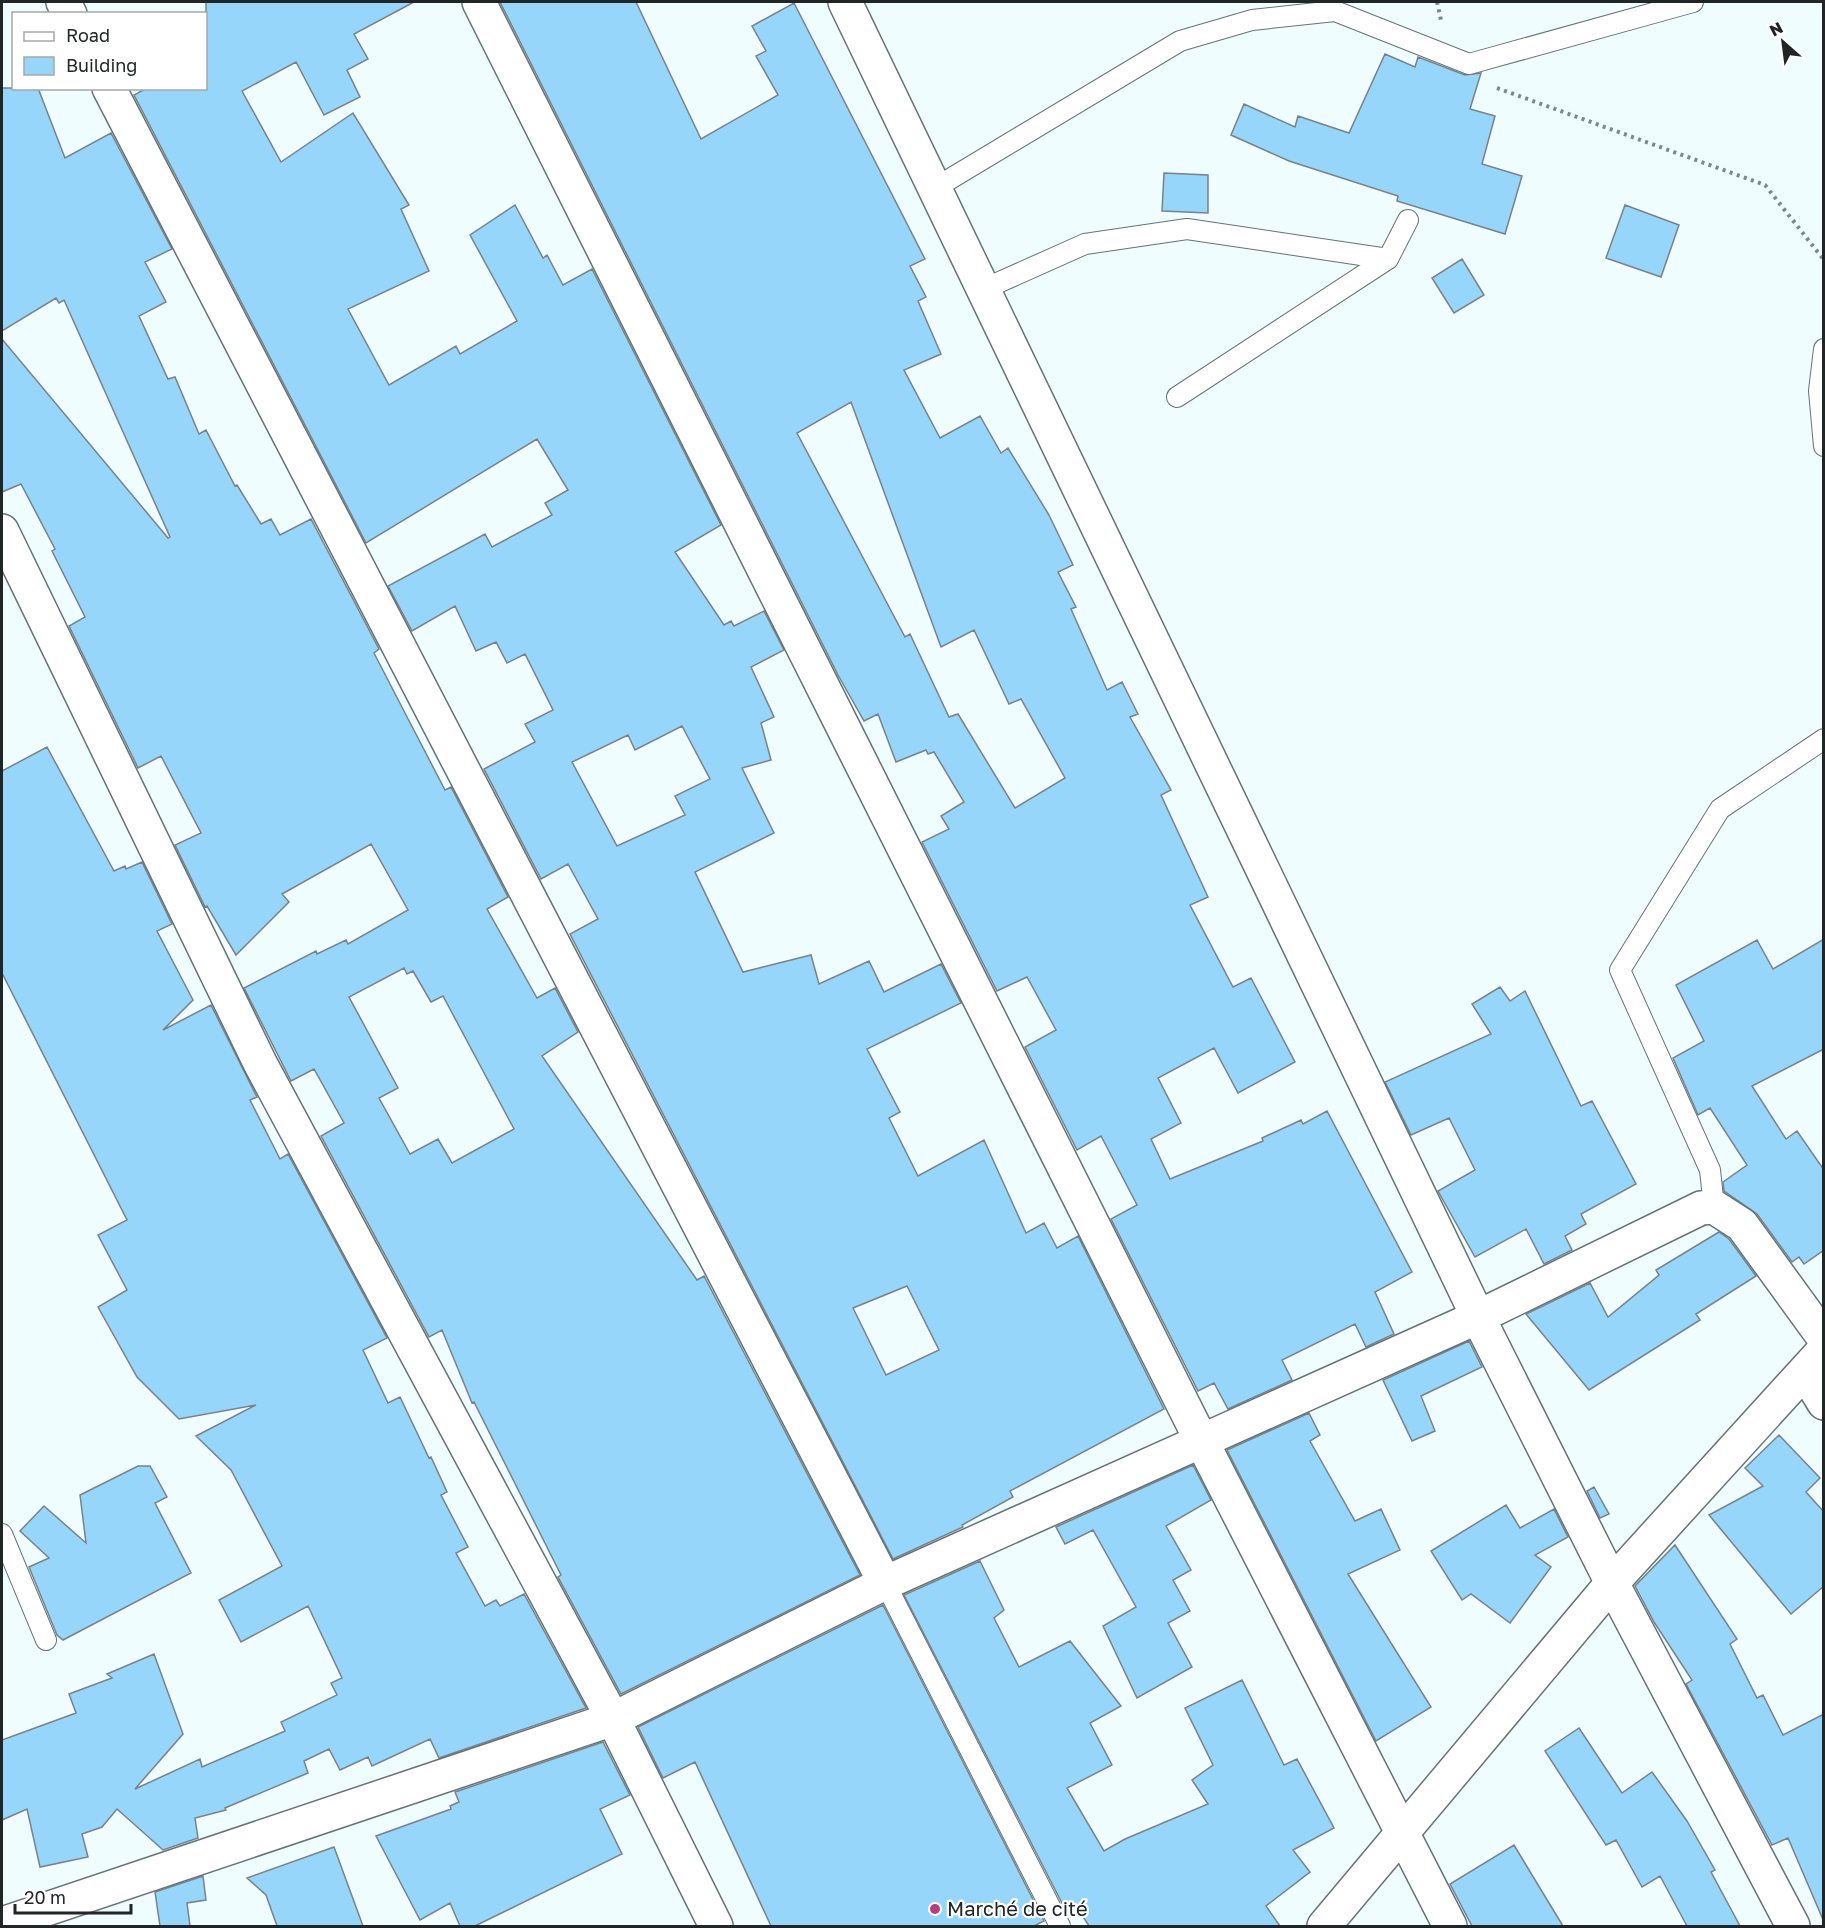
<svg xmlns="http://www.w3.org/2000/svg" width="1825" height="1928" font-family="'Golos Text',sans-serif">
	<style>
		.building { fill: #96d6fa; stroke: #788288; stroke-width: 1.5; fill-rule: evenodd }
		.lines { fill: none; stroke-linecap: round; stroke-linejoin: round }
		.service-casing { stroke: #667374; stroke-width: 22 }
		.minor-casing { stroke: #667374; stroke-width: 36 }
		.tertiary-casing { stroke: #667374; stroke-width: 36 }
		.path { stroke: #7e8789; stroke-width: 4; stroke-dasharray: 3 4.5; stroke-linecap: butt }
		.service { stroke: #fff; stroke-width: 20 }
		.minor { stroke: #fff; stroke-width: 33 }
		.tertiary { stroke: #fff; stroke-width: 33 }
		.poi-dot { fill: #bc3980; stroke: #fff; stroke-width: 2 }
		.labels { text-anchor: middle; stroke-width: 4.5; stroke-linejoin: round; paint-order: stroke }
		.poi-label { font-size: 20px; fill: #202526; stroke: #fff; text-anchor: start }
	</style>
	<rect width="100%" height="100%" fill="#effdff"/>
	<path class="building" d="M 206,2 L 414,2 L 354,34 L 368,59 L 347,70 L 360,97 L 324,115 L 296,62 L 242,91 L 281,162 L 353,113 L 409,205 L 401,209 L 429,271 L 348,309 L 389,385 L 456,346 L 460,354 L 517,321 L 470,235 L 515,205 L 543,258 L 547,255 L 563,285 L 592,269 L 721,525 L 675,552 L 724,625 L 731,621 L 734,626 L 764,611 L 784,650 L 751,667 L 774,717 L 761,723 L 771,760 L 742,768 L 774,833 L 695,872 L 743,972 L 811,955 L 819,984 L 869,961 L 884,992 L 941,964 L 961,1003 L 867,1049 L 900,1112 L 889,1118 L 918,1176 L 984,1140 L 1026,1233 L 1044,1223 L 1057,1248 L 1078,1236 L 1164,1409 L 1010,1491 L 1013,1497 L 962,1525 L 963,1527 L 893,1559 L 570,934 L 598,919 L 568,864 L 541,879 L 484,769 L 535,742 L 525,724 L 553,710 L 525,654 L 507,663 L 496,642 L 476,651 L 455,606 L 412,631 L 388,586 L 485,534 L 492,547 L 552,515 L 545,503 L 568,490 L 537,439 L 366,543 L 134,95 L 147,88 L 206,88 ZM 682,726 L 710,779 L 675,796 L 685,815 L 617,846 L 572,762 L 628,735 L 635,750 ZM 907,1286 L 939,1350 L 886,1375 L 853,1308 Z
		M 500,2 L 636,2 L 701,139 L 778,95 L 756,56 L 766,51 L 752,26 L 794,3 L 925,259 L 910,266 L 926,297 L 918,301 L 941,354 L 904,370 L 940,438 L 980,416 L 1001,453 L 1008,448 L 1049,515 L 1073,565 L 1058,572 L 1076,607 L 1071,609 L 1107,690 L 1122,682 L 1138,714 L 1130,717 L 1171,790 L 1161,795 L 1208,897 L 1190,905 L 1233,987 L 1251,978 L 1295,1062 L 1238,1093 L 1214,1048 L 1158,1078 L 1181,1123 L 1151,1139 L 1170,1179 L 1263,1141 L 1262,1138 L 1301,1120 L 1303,1124 L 1327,1111 L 1412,1272 L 1375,1292 L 1394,1334 L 1366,1347 L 1355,1324 L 1282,1360 L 1292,1380 L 1228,1409 L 1214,1383 L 1198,1391 L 1111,1219 L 1137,1205 L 1101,1136 L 1077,1150 L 1025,1047 L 1056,1030 L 1027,977 L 997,991 L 922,842 L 949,829 L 941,816 L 964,802 L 934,752 L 928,754 L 926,750 L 896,762 L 878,714 L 864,721 L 838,675 ZM 851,402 L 941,647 L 974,630 L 1009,704 L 1021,699 L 1065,778 L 1015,808 L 958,714 L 949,717 L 910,634 L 905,637 L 797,433 Z
		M 1385,54 L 1415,67 L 1418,57 L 1465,75 L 1481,73 L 1470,109 L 1495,116 L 1482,164 L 1522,176 L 1505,234 L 1397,201 L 1398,196 L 1289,161 L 1231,135 L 1244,104 L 1295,127 L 1298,116 L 1349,133 Z
		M 2,88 L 38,88 L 65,158 L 111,133 L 172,249 L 145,262 L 166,302 L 139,316 L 168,379 L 175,377 L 199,434 L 206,430 L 235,486 L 237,485 L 261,524 L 271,519 L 280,535 L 311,519 L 379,649 L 374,653 L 405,713 L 445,790 L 451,787 L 508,897 L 487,909 L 537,998 L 555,988 L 578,1032 L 542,1056 L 697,1280 L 704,1276 L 860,1575 L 621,1694 L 558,1577 L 561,1575 L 474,1402 L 472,1403 L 442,1330 L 429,1337 L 321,1136 L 344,1123 L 314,1069 L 291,1081 L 244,988 L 316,951 L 317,954 L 346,940 L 348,944 L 408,910 L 371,844 L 282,894 L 289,902 L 236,955 L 207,906 L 205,907 L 175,845 L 201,833 L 161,756 L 138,768 L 69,626 L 85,617 L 52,551 L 55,549 L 21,484 L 2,492 L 2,339 L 168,538 L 170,537 L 64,300 L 59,303 L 56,298 L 2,331 ZM 404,968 L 407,974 L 413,971 L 431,1002 L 443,996 L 514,1129 L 452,1163 L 438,1139 L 410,1154 L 379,1098 L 398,1088 L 349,997 Z
		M 1164,173 L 1208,175 L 1208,213 L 1162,211 Z
		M 1625,205 L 1679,225 L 1661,277 L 1606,258 Z
		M 1462,259 L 1484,295 L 1454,313 L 1432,278 Z
		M 47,747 L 114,871 L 125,866 L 126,869 L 142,862 L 172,924 L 157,931 L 193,1000 L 163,1030 L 211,1005 L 257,1097 L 250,1100 L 280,1159 L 288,1154 L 387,1338 L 363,1350 L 388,1403 L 400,1397 L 429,1458 L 431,1457 L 447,1492 L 441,1495 L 468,1547 L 456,1553 L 485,1606 L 496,1600 L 500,1606 L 524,1594 L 586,1708 L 439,1758 L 430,1739 L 372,1766 L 368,1757 L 340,1770 L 329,1749 L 304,1761 L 308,1773 L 225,1808 L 226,1810 L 195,1818 L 198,1838 L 163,1850 L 117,1809 L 102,1827 L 82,1834 L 88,1857 L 40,1867 L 27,1809 L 2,1820 L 2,1740 L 76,1713 L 69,1694 L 112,1678 L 107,1674 L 154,1654 L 183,1734 L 135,1789 L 200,1759 L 202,1767 L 285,1731 L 281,1722 L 337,1695 L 331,1683 L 342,1678 L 308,1606 L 241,1642 L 219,1600 L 282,1566 L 231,1470 L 196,1436 L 256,1405 L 179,1419 L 137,1377 L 98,1307 L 127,1290 L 98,1235 L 127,1220 L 2,973 L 2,771 Z
		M 1824,939 L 1824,1049 L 1752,1086 L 1786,1139 L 1797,1131 L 1824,1170 L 1824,1250 L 1804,1264 L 1799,1257 L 1792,1262 L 1757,1214 L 1724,1191 L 1723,1182 L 1747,1165 L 1710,1108 L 1698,1115 L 1673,1058 L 1704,1041 L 1676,985 L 1757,940 L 1773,969 Z
		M 1500,987 L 1510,1001 L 1525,991 L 1581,1106 L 1592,1101 L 1636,1184 L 1581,1214 L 1586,1224 L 1565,1236 L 1572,1250 L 1544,1264 L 1526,1229 L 1475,1257 L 1438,1191 L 1475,1170 L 1449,1118 L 1411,1135 L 1385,1082 L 1491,1034 L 1472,1004 Z
		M 1719,1232 L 1729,1239 L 1756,1276 L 1696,1314 L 1700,1320 L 1589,1390 L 1526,1314 L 1590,1283 L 1608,1317 L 1659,1275 L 1656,1270 Z
		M 1469,1341 L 1482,1367 L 1421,1396 L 1435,1431 L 1412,1441 L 1383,1380 Z
		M 1309,1413 L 1320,1435 L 1310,1441 L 1355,1521 L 1381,1509 L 1400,1550 L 1348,1574 L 1431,1707 L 1376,1741 L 1227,1450 Z
		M 1779,1435 L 1820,1478 L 1806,1492 L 1824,1512 L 1824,1586 L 1791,1614 L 1709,1515 L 1763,1486 L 1745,1468 Z
		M 1193,1465 L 1211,1500 L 1166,1526 L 1191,1570 L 1173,1580 L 1190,1611 L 1168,1623 L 1192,1667 L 1137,1698 L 1103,1626 L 1136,1607 L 1093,1530 L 1065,1544 L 1056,1527 Z
		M 138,1466 L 150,1466 L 167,1497 L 155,1503 L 191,1573 L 63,1640 L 57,1635 L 29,1567 L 49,1558 L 20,1531 L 44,1506 L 86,1543 L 80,1495 Z
		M 1594,1487 L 1609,1514 L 1600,1518 L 1587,1491 Z
		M 1506,1505 L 1520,1528 L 1554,1509 L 1568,1537 L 1535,1555 L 1551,1567 L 1510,1623 L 1471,1594 L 1462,1600 L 1431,1551 Z
		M 1675,1545 L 1737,1639 L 1730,1644 L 1757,1698 L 1763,1695 L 1783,1735 L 1824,1714 L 1824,1922 L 1788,1838 L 1772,1845 L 1686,1684 L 1692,1680 L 1654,1622 L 1635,1586 Z
		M 980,1561 L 1004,1610 L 994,1618 L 1019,1667 L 1070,1641 L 1121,1706 L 1090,1723 L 1112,1765 L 1067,1788 L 1104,1851 L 1125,1839 L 1208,1804 L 1192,1780 L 1213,1765 L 1185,1708 L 1242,1680 L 1284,1765 L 1297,1759 L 1334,1828 L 1293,1850 L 1310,1872 L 1266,1906 L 1280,1926 L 1089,1926 L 1074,1903 L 1065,1909 L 904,1595 Z
		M 883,1605 L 1044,1921 L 1034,1926 L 771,1926 L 695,1762 L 663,1778 L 638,1727 Z
		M 1579,1728 L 1622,1793 L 1652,1772 L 1687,1821 L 1715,1870 L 1711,1872 L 1740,1926 L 1687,1926 L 1660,1876 L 1642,1887 L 1616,1840 L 1606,1845 L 1545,1751 Z
		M 603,1742 L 630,1795 L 600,1809 L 622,1854 L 475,1926 L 460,1926 L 450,1903 L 420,1920 L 376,1836 L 451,1809 L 450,1806 L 459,1802 L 455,1792 Z
		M 1514,1845 L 1526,1865 L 1563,1926 L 1472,1926 L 1450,1884 Z
		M 334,1847 L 363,1926 L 277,1926 L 266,1895 L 247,1878 Z
		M 203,1876 L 206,1900 L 187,1903 L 190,1926 L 160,1926 L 155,1892 Z"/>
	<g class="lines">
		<g class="service-casing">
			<path id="service" d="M 935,188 L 1180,41 L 1252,20 L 1335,11 L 1469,64 L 1693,2
				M 984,289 L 1085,244 L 1187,229 L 1388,259 L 1408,220
				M 1824,349 L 1819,391 L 1824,446
				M 1177,397 L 1388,259
				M 1714,1207 L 1710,1170 L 1620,970 L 1720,809 L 1824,739
				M 2,1534 L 46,1640
				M 885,1583 L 1060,1926"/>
		</g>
		<g class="minor-casing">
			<path id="minor" d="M 63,2 L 70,14
				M 479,2 L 1201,1440 L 1450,1926
				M 845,2 L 1478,1317 L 1612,1583 L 1793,1926
				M 109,88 L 885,1583
				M 1805,1372 L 1824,1403
				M 2,1924 L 613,1719 L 885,1583 L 1478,1317 L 1701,1208 L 1714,1207 L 1742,1225 L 1824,1338"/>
		</g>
		<g class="tertiary-casing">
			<path id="tertiary" d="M 2,531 L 260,1063 L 613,1719 L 716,1926
				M 1324,1926 L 1612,1583 L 1824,1350"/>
		</g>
		<path class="path" d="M 1437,2 L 1441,20
			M 1497,88 L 1765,185 L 1824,260"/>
		<use href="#service" class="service"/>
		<use href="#minor" class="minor"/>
		<use href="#tertiary" class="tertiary"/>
	</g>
	<circle class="poi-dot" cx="935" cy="1909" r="6"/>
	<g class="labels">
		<g class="poi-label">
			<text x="947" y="1916">Marché de cité</text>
		</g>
	</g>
	<rect width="1825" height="1928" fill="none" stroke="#202526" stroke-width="6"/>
	<rect x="12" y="12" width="195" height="78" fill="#ffffff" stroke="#a6a8a8" stroke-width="1.5"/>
	<rect x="24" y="32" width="30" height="9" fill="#ffffff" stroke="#a6a8a8" stroke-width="1.5"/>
	<text x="66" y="42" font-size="18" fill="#202526">Road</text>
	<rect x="24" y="57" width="30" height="18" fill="#96d6fa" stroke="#a6a8a8" stroke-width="1.5"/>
	<text x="66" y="72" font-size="18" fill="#202526">Building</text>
	<g transform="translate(1783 42) rotate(332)" stroke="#ffffff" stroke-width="4.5" paint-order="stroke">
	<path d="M0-4.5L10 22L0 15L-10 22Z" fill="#202526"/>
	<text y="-9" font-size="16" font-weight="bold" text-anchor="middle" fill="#202526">N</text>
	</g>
	<path d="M15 1904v9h116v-9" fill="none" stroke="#202526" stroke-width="3"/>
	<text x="24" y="1904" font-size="18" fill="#202526" stroke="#ffffff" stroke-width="4.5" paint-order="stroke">20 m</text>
</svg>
